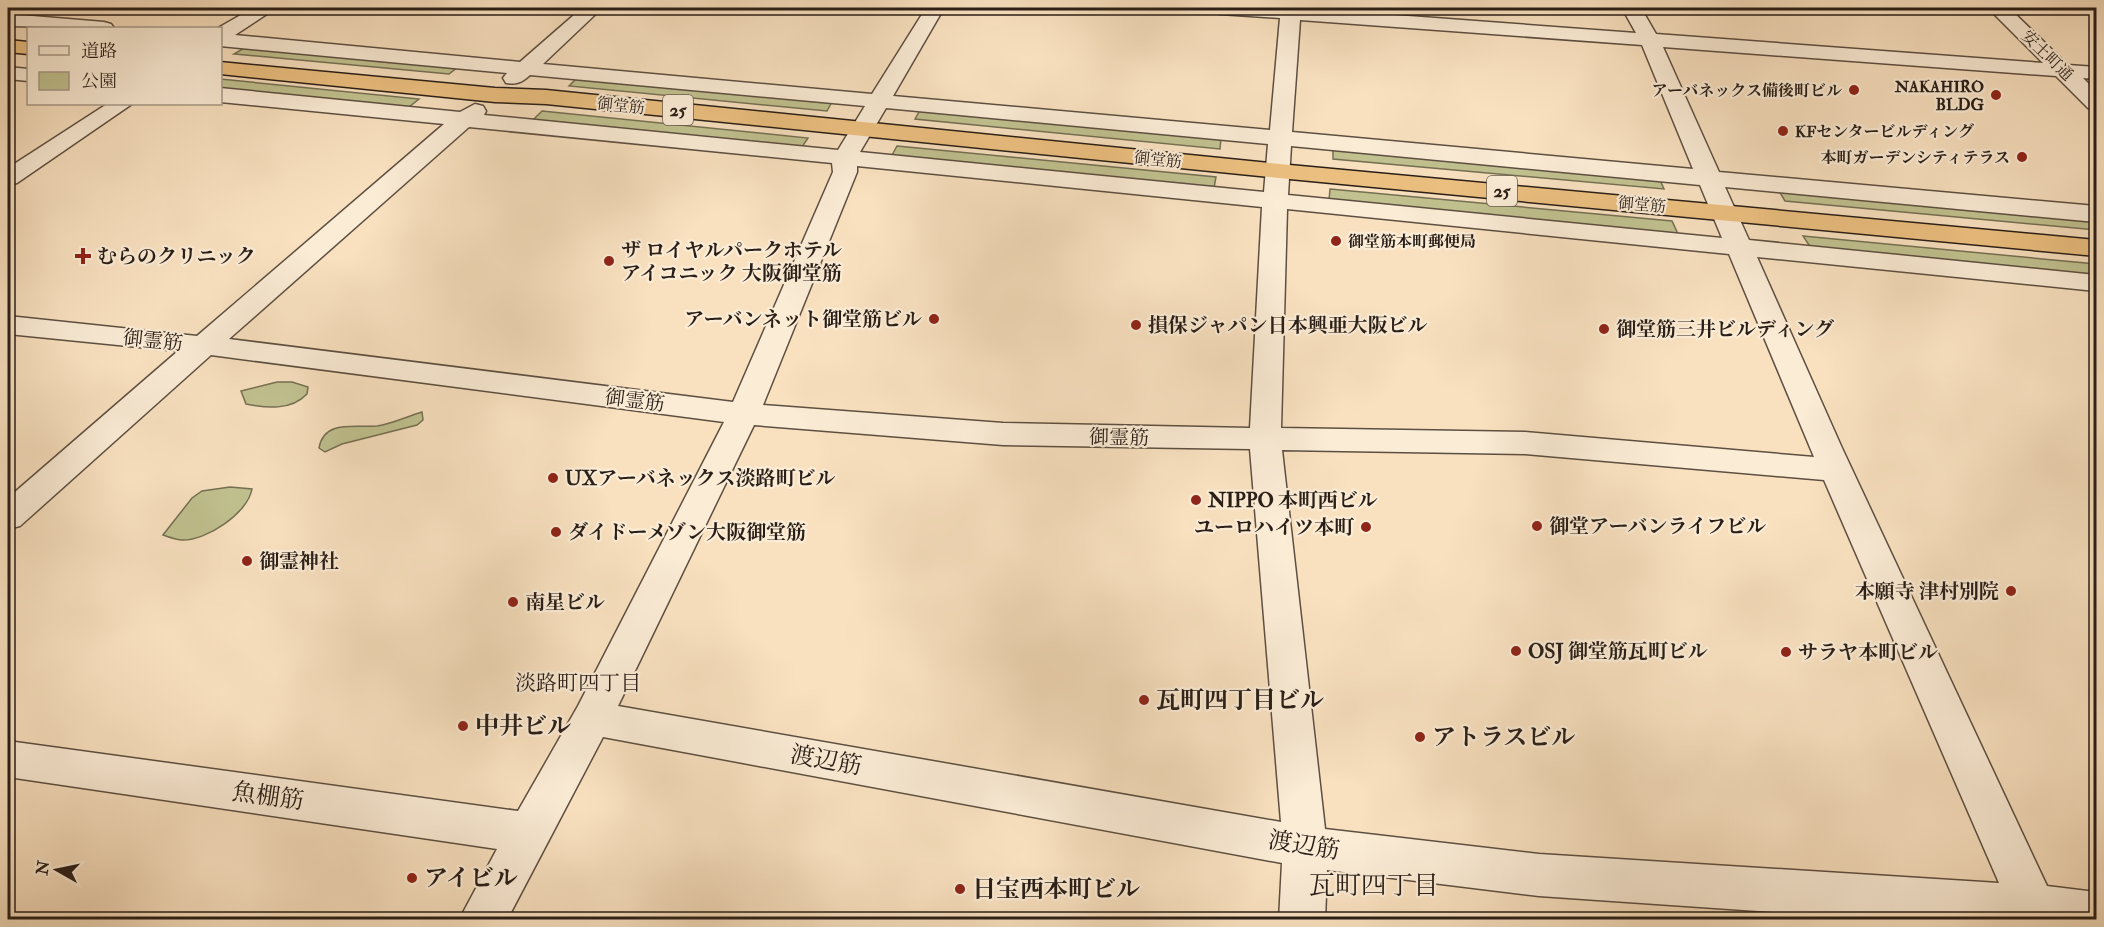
<svg xmlns="http://www.w3.org/2000/svg" width="2104" height="927" font-family="'IM FELL Double Pica','Noto Serif JP',serif">
	<style>
		.green { fill: #c1c290; stroke: #757054; stroke-width: 1.5 }
		.lines { fill: none; stroke-linecap: round; stroke-linejoin: round }
		.minor-casing { stroke: #5d4f41; stroke-width: 3 }
		.highway-casing { stroke: #291e17; stroke-width: 3 }
		.minor { fill: #fbecd6; fill-rule: evenodd }
		.highway { fill: #ecc080; fill-rule: evenodd }
		.poi-dot { fill: #8f2418; stroke: #fbecd6; stroke-width: 2 }
		.labels { text-anchor: middle; stroke-width: 4.5; stroke-linejoin: round; paint-order: stroke }
		.far-street-label { font-size: 16px; fill: #291e17; stroke: #fbecd6 }
		.far-poi-label { font-size: 16px; font-weight: bold; fill: #291e17; stroke: #fbecd6; text-anchor: end }
		.shield { fill: #fbecd6; stroke: #685c50; stroke-width: 1.5 }
		.shield-label { font-size: 18px; font-weight: bold; fill: #291e17 }
		.poi-label { font-size: 20px; font-weight: bold; fill: #291e17; stroke: #fbecd6; text-anchor: start }
		.street-label { font-size: 20px; fill: #291e17; stroke: #fbecd6 }
		.neighbourhood-label { font-size: 21px; fill: #291e17; stroke: #fbecd6 }
		.near-poi-label { font-size: 24px; font-weight: bold; fill: #291e17; stroke: #fbecd6; text-anchor: start }
		.near-street-label { font-size: 24px; fill: #291e17; stroke: #fbecd6 }
		.near-neighbourhood-label { font-size: 26px; fill: #291e17; stroke: #fbecd6 }
	</style>
	<rect width="100%" height="100%" fill="#f9e1c0"/>
	<filter id="stains"><feTurbulence type="fractalNoise" baseFrequency=".00333" numOctaves="4"/><feColorMatrix values="0 0 0 0 .2 0 0 0 0 .09 0 0 0 0 .02 0 0 0 .5 -.17"/></filter>
	<radialGradient id="worn" r=".72"><stop offset=".6" stop-color="#630" stop-opacity="0"/><stop offset="1" stop-color="#630" stop-opacity=".3"/></radialGradient>
	<path class="green" d="M 246,47 L 458,67 L 449,74 L 234,54 Z
		M 578,77 L 832,102 L 827,111 L 569,86 Z
		M 220,79 L 419,99 L 409,107 L 221,89 Z
		M 920,110 L 1221,138 L 1220,149 L 915,119 Z
		M 542,111 L 808,138 L 802,147 L 532,121 Z
		M 897,146 L 1216,177 L 1214,188 L 891,157 Z
		M 1333,149 L 1659,178 L 1664,189 L 1333,159 Z
		M 1330,189 L 1672,221 L 1678,234 L 1329,200 Z
		M 1779,191 L 2096,220 L 2096,230 L 1785,201 Z
		M 1803,236 L 2096,264 L 2096,276 L 1811,248 Z
		M 277,382 L 292,382 L 308,387 L 307,394 C 291,411 266,408 246,404 L 241,391 Z
		M 422,412 L 423,420 L 417,425 L 342,444 L 325,452 L 319,448 C 324,419 356,428 377,426 C 392,424 408,416 422,412 Z
		M 230,487 L 252,489 C 248,513 206,541 182,540 C 176,540 169,537 163,535 L 192,498 L 202,491 Z"/>
	<g class="lines">
		<g class="minor-casing">
			<path id="minor" d="M 253,8 L 276,8 L 235,35 L 520,62 L 582,8 L 602,8 L 543,64 L 872,94 L 926,8 L 944,8 L 893,96 L 1270,130 L 1280,18 L 1220,14 L 1213,12 L 1211,8 L 1300,8 L 1636,33 L 1622,8 L 1641,8 L 1656,34 L 2043,63 L 1988,8 L 2009,8 L 2068,65 L 2096,67 L 2096,79 L 2083,78 L 2096,91 L 2096,110 L 2088,108 L 2056,76 L 1663,47 L 1719,172 L 2096,206 L 2096,222 L 1725,187 L 1749,240 L 2096,275 L 2096,291 L 1757,257 L 1842,448 L 2047,886 L 2096,892 L 2096,920 L 1888,920 L 1539,896 L 1327,870 L 1325,920 L 1279,920 L 1282,863 L 603,737 L 507,920 L 459,920 L 497,849 L 8,777 L 8,741 L 518,811 L 578,706 L 724,422 L 211,355 L 20,526 L 8,529 L 8,498 L 178,351 L 8,334 L 8,316 L 197,336 L 444,124 L 220,102 L 220,88 L 460,112 L 475,104 L 483,106 L 486,111 L 484,115 L 838,150 L 865,106 L 530,75 C 522,82 517,85 506,83 L 503,78 L 507,73 L 220,46 L 220,28 L 218,28 ZM 1300,20 L 1642,45 L 1693,169 L 1292,132 ZM 886,108 L 1268,144 L 1264,192 L 860,152 ZM 469,127 L 832,163 L 833,172 L 733,402 L 229,339 ZM 1291,146 L 1700,185 L 1722,238 L 1288,195 ZM 857,166 L 1262,207 L 1250,428 L 1003,423 L 763,405 L 857,172 ZM 1287,209 L 1729,254 L 1814,457 L 1525,432 L 1281,428 ZM 754,425 L 1003,445 L 1250,449 L 1281,822 L 618,706 ZM 1282,450 L 1525,454 L 1824,480 L 1999,883 L 1539,854 L 1325,829 Z
				M 8,14 L 104,22 L 111,24 L 114,28 L 8,26 Z
				M 8,67 L 28,69 L 28,81 L 8,79 Z
				M 107,104 L 132,104 L 17,183 L 8,185 L 8,168 Z"/>
		</g>
		<g class="highway-casing">
			<path id="highway" d="M 8,40 L 28,42 L 28,54 L 8,52 Z
				M 220,62 L 495,88 L 546,90 L 1279,164 L 2096,240 L 2096,256 L 1279,178 L 546,104 L 495,102 L 220,74 Z"/>
		</g>
		<use href="#minor" class="minor"/>
		<use href="#highway" class="highway"/>
	</g>
	<g class="poi-dot">
		<circle cx="1854" cy="90" r="6"/>
		<circle cx="1996" cy="95" r="6"/>
		<circle cx="1783" cy="131" r="6"/>
		<circle cx="2022" cy="157" r="6"/>
		<circle cx="1336" cy="241" r="6"/>
		<path d="M80 247h6v6h6v6h-6v6h-6v-6h-6v-6h6z"/>
		<circle cx="609" cy="261" r="6"/>
		<circle cx="934" cy="319" r="6"/>
		<circle cx="1136" cy="325" r="6"/>
		<circle cx="1604" cy="329" r="6"/>
		<circle cx="553" cy="478" r="6"/>
		<circle cx="1196" cy="500" r="6"/>
		<circle cx="1537" cy="526" r="6"/>
		<circle cx="1366" cy="527" r="6"/>
		<circle cx="556" cy="532" r="6"/>
		<circle cx="247" cy="561" r="6"/>
		<circle cx="2011" cy="591" r="6"/>
		<circle cx="513" cy="602" r="6"/>
		<circle cx="1516" cy="651" r="6"/>
		<circle cx="1786" cy="652" r="6"/>
		<circle cx="1144" cy="700" r="6"/>
		<circle cx="463" cy="726" r="6"/>
		<circle cx="1420" cy="737" r="6"/>
		<circle cx="412" cy="878" r="6"/>
		<circle cx="960" cy="889" r="6"/>
	</g>
	<g class="labels">
		<g class="far-street-label">
			<text transform="translate(2048 55) rotate(44)" y="6">安土町通</text>
			<text transform="translate(621 105) rotate(6)" y="6">御堂筋</text>
			<text transform="translate(1158 159) rotate(6)" y="6">御堂筋</text>
			<text transform="translate(1642 204) rotate(5)" y="6">御堂筋</text>
		</g>
		<g class="far-poi-label">
			<text x="1984" y="92">NAKAHIRO<tspan x="1984" dy="18">BLDG</tspan></text>
			<text x="1842" y="96">アーバネックス備後町ビル</text>
			<text x="1795" y="137" text-anchor="start">KFセンタービルディング</text>
			<text x="2010" y="163">本町ガーデンシティテラス</text>
			<text x="1348" y="247" text-anchor="start">御堂筋本町郵便局</text>
		</g>
		<g class="shield">
			<rect x="663" y="95" width="30" height="30" rx="4.5"/>
			<rect x="1487" y="176" width="30" height="30" rx="4.5"/>
		</g>
		<g class="shield-label">
			<text x="678" y="116">25</text>
			<text x="1502" y="197">25</text>
		</g>
		<g class="poi-label">
			<text x="621" y="257">ザ ロイヤルパークホテル<tspan x="621" dy="23">アイコニック 大阪御堂筋</tspan></text>
			<text x="97" y="263">むらのクリニック</text>
			<text x="922" y="326" text-anchor="end">アーバンネット御堂筋ビル</text>
			<text x="1148" y="332">損保ジャパン日本興亜大阪ビル</text>
			<text x="1616" y="336">御堂筋三井ビルディング</text>
			<text x="565" y="485">UXアーバネックス淡路町ビル</text>
			<text x="1208" y="507">NIPPO 本町西ビル</text>
			<text x="1549" y="533">御堂アーバンライフビル</text>
			<text x="1354" y="534" text-anchor="end">ユーロハイツ本町</text>
			<text x="568" y="539">ダイドーメゾン大阪御堂筋</text>
			<text x="259" y="568">御霊神社</text>
			<text x="1999" y="598" text-anchor="end">本願寺 津村別院</text>
			<text x="525" y="609">南星ビル</text>
			<text x="1528" y="658">OSJ 御堂筋瓦町ビル</text>
			<text x="1798" y="659">サラヤ本町ビル</text>
		</g>
		<g class="street-label">
			<text transform="translate(153 340) rotate(6)" y="7">御霊筋</text>
			<text transform="translate(635 400) rotate(7)" y="7">御霊筋</text>
			<text transform="translate(1119 437) rotate(1)" y="7">御霊筋</text>
		</g>
		<g class="neighbourhood-label">
			<text x="578" y="690">淡路町四丁目</text>
		</g>
		<g class="near-poi-label">
			<text x="1156" y="708">瓦町四丁目ビル</text>
			<text x="475" y="734">中井ビル</text>
			<text x="1432" y="745">アトラスビル</text>
			<text x="424" y="886">アイビル</text>
			<text x="972" y="897">日宝西本町ビル</text>
		</g>
		<g class="near-street-label">
			<text transform="translate(826 760) rotate(10)" y="8">渡辺筋</text>
			<text transform="translate(268 796) rotate(8)" y="8">魚棚筋</text>
			<text transform="translate(1304 845) rotate(9)" y="8">渡辺筋</text>
		</g>
		<g class="near-neighbourhood-label">
			<text x="1374" y="894">瓦町四丁目</text>
		</g>
	</g>
	<rect width="2104" height="927" fill="none" stroke="#f9e1c0" stroke-width="30"/>
	<rect x="9" y="9" width="2086" height="909" fill="none" stroke="#291e17" stroke-width="3"/>
	<rect x="15" y="15" width="2074" height="897" fill="none" stroke="#291e17" stroke-width="1.5"/>
	<rect x="27" y="27" width="195" height="78" fill="#fbecd6" stroke="#a79a8a" stroke-width="1.5"/>
	<rect x="39" y="46" width="30" height="9" fill="#fbecd6" stroke="#a79a8a" stroke-width="1.5"/>
	<text x="81" y="57" font-size="18" fill="#291e17">道路</text>
	<rect x="39" y="72" width="30" height="18" fill="#c1c290" stroke="#a79a8a" stroke-width="1.5"/>
	<text x="81" y="87" font-size="18" fill="#291e17">公園</text>
	<g transform="translate(57 870) rotate(279)" stroke="#fbecd6" stroke-width="4.5" paint-order="stroke">
	<path d="M0-4.5L10 22L0 15L-10 22Z" fill="#291e17"/>
	<text y="-9" font-size="16" font-weight="bold" text-anchor="middle" fill="#291e17">N</text>
	</g>
	<rect width="100%" height="100%" filter="url(#stains)"/>
	<rect width="100%" height="100%" fill="url(#worn)"/>
</svg>
